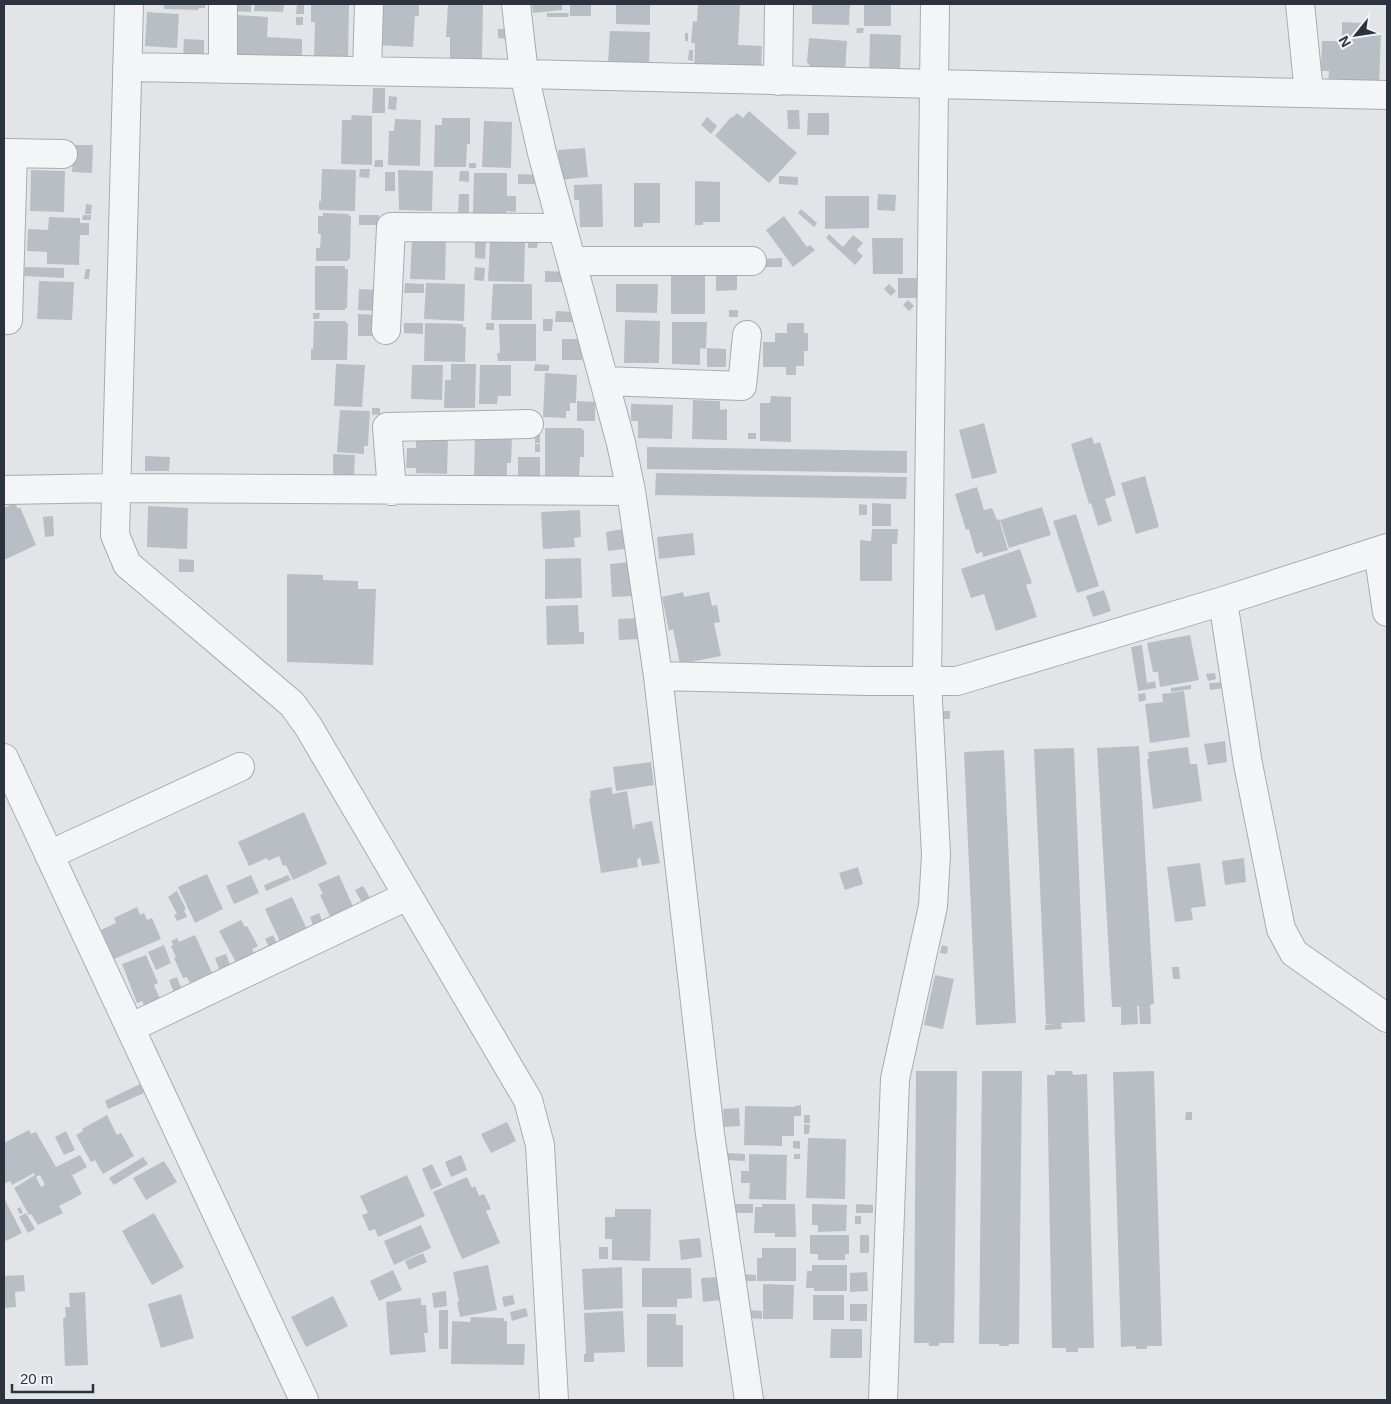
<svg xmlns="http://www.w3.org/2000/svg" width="1391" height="1404" font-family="Arial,sans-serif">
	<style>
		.building { fill: #b9bec5; fill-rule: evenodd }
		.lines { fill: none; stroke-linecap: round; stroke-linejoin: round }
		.minor-casing { stroke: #a8abb2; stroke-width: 30 }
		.minor { stroke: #f4f5f7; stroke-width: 28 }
	</style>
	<rect width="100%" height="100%" fill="#e2e4e8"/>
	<path class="building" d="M 164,4 L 205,4 L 205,8 L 199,8 L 198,10 L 164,9 Z
		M 233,4 L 251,4 L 251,12 L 232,11 Z
		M 255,4 L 284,4 L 283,12 L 254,11 Z
		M 297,4 L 304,4 L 304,14 L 296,14 Z
		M 311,4 L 349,4 L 348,59 L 314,60 L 315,22 L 311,22 Z
		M 379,4 L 419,4 L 419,16 L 415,16 L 413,47 L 377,45 Z
		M 448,4 L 483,4 L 482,58 L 491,58 L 491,61 L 450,60 L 450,37 L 446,37 Z
		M 532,4 L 562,4 L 562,10 L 533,13 Z
		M 570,4 L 591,4 L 591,16 L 570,16 Z
		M 616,4 L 650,4 L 650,25 L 616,24 Z
		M 698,4 L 740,4 L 738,45 L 762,46 L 761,71 L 694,68 L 695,43 L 691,43 L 693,21 L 697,22 Z
		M 812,4 L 850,4 L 849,25 L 812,24 Z
		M 864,4 L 891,4 L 891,26 L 864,26 Z
		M 147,12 L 179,14 L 177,48 L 145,46 Z
		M 547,13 L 569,13 L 568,17 L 547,17 Z
		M 237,15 L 268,17 L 267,37 L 302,39 L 302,58 L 235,55 Z
		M 296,17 L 303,17 L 303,25 L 296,25 Z
		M 1342,22 L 1363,23 L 1363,31 L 1381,32 L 1379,87 L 1328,85 L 1329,71 L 1321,71 L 1322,41 L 1342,41 Z
		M 857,28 L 864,28 L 863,33 L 856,33 Z
		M 498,29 L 506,29 L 506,39 L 498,38 Z
		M 610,31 L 650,32 L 649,65 L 608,63 Z
		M 685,33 L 688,33 L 688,41 L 685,41 Z
		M 870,34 L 901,35 L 900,76 L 869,76 Z
		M 809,38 L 847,41 L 845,71 L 813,69 L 807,62 Z
		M 184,39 L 204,40 L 204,57 L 183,56 Z
		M 689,50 L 693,50 L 693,61 L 688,60 Z
		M 373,88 L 385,88 L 385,113 L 372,113 Z
		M 389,96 L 397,97 L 396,110 L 388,109 Z
		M 787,110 L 799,110 L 800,129 L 788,129 Z
		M 749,111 L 797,153 L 769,183 L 715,136 L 731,117 L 732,118 L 737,113 L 743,118 Z
		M 808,113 L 829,113 L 829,135 L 807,135 Z
		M 352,115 L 372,116 L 372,165 L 341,164 L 342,120 L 351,120 Z
		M 707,117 L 717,126 L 711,134 L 701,125 Z
		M 442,118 L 470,118 L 470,144 L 467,144 L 466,167 L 434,167 L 435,125 L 442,125 Z
		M 395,119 L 421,120 L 420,166 L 388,165 L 389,131 L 394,131 Z
		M 484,121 L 512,122 L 511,168 L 482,167 Z
		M 73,145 L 93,145 L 92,173 L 72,172 Z
		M 585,148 L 588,177 L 560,180 L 558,150 Z
		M 375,160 L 383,160 L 383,167 L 374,167 Z
		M 469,163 L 476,163 L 476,168 L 469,168 Z
		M 322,169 L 356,170 L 355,211 L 319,210 L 319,201 L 321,201 Z
		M 360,169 L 370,169 L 369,178 L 359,177 Z
		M 31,170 L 65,171 L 64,212 L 30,211 Z
		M 398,170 L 433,171 L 432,211 L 399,210 Z
		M 460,171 L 469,171 L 469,182 L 459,181 Z
		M 385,172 L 395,172 L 395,191 L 385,191 Z
		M 474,173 L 507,173 L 507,196 L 516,196 L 516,212 L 506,211 L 506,213 L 473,213 Z
		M 518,174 L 538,175 L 538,184 L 518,184 Z
		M 779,176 L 798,177 L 798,185 L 779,184 Z
		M 695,181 L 720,182 L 720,222 L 703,222 L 703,225 L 695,225 Z
		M 634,183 L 660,183 L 660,223 L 643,223 L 643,227 L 634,227 Z
		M 602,184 L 603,227 L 580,227 L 579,200 L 574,200 L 574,185 Z
		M 459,194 L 469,194 L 469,213 L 458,213 Z
		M 878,194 L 896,195 L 895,211 L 877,210 Z
		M 825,196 L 869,196 L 869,228 L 825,229 Z
		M 86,204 L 92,205 L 91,214 L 85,214 Z
		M 801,209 L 817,223 L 814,227 L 798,213 Z
		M 323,213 L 349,214 L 349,216 L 351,216 L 350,259 L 348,259 L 348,261 L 316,261 L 316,248 L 320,248 L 321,234 L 318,234 L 318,216 L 323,216 Z
		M 83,215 L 91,215 L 91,220 L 82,220 Z
		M 359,215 L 379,215 L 379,225 L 359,225 Z
		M 784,216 L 807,247 L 810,245 L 815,250 L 793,267 L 766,230 Z
		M 49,217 L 80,218 L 80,223 L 89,223 L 89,235 L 80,235 L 79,265 L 47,264 L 47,252 L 27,251 L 28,229 L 48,230 Z
		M 829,234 L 843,247 L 853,235 L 863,243 L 857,250 L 863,256 L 855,265 L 826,238 Z
		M 872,238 L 903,238 L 903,274 L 873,274 Z
		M 412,239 L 446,240 L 445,280 L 410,279 Z
		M 475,240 L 486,240 L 485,259 L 475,258 Z
		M 490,241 L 525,242 L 524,282 L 488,281 Z
		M 528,242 L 538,242 L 537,248 L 528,248 Z
		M 782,258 L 782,267 L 762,267 L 761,259 Z
		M 315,266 L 345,266 L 345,269 L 348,269 L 347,308 L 345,308 L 345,310 L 315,310 Z
		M 25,267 L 64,268 L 64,278 L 24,276 Z
		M 475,267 L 485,268 L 484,281 L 474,280 Z
		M 86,269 L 90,269 L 89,279 L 84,279 Z
		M 737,269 L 737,290 L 716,291 L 716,270 Z
		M 545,271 L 564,272 L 564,282 L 545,282 Z
		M 671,276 L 705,276 L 705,314 L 671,314 Z
		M 898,278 L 918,278 L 918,298 L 898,298 Z
		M 39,281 L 74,282 L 72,320 L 37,319 Z
		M 405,283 L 424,284 L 424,293 L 404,293 Z
		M 426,283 L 465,284 L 464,321 L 424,319 Z
		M 493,284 L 530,284 L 532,285 L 532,320 L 491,320 Z
		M 616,284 L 658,284 L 657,313 L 616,312 Z
		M 889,284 L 896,291 L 891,296 L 884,289 Z
		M 359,289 L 378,290 L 378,311 L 358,310 Z
		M 908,300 L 914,306 L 909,311 L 903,305 Z
		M 729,310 L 738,310 L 738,317 L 729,317 Z
		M 556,311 L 574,312 L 574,322 L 555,322 Z
		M 313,313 L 320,313 L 319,319 L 313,319 Z
		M 358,314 L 378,315 L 377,336 L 358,336 Z
		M 543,319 L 553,319 L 552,331 L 543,331 Z
		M 625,320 L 660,321 L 659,363 L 624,363 Z
		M 314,321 L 346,321 L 346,323 L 348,323 L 347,360 L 311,360 L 311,349 L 313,349 Z
		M 672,322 L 707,322 L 706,349 L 700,348 L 700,365 L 672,364 Z
		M 404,323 L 423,323 L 423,334 L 404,333 Z
		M 425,323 L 463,324 L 463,327 L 466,327 L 465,362 L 424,361 Z
		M 486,323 L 494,323 L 494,330 L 486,330 Z
		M 787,323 L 804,323 L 804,333 L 808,333 L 808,351 L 804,351 L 804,366 L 796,366 L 796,375 L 786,375 L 786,367 L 763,367 L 763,342 L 775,342 L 775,333 L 787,333 Z
		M 499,324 L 536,324 L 536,361 L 498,361 L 497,353 L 500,353 Z
		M 562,339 L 582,339 L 582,360 L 562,360 Z
		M 707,348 L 726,349 L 726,367 L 707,367 Z
		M 336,364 L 365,365 L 362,407 L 334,406 Z
		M 451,364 L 476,364 L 475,408 L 444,408 L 445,380 L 451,380 Z
		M 535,364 L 549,365 L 549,371 L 534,371 Z
		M 412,365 L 443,365 L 442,400 L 411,399 Z
		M 480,365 L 511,365 L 511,396 L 498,396 L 497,404 L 479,404 Z
		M 545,373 L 577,375 L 576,403 L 570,403 L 570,411 L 566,411 L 566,418 L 543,417 Z
		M 771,396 L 791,397 L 791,442 L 760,441 L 760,403 L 770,403 Z
		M 693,400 L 720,401 L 720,410 L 727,409 L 727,440 L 692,439 Z
		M 577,401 L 595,402 L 595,421 L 577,421 Z
		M 631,404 L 673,405 L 672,439 L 638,438 L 638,421 L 631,421 Z
		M 372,408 L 380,408 L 380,414 L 372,415 Z
		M 340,410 L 370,411 L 368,446 L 364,446 L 364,454 L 337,452 Z
		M 984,423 L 997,473 L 972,479 L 959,430 Z
		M 545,428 L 582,428 L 582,430 L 584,430 L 584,457 L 580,457 L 579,477 L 545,477 Z
		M 748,433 L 756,433 L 756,439 L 748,439 Z
		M 540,435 L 540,443 L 535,443 L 535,436 Z
		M 416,436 L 448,437 L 447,474 L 416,473 L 416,468 L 406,468 L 407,448 L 416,448 Z
		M 475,436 L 512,437 L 511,463 L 507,463 L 507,477 L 474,477 Z
		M 1092,437 L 1094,444 L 1100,442 L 1116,495 L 1105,499 L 1112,521 L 1098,526 L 1091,503 L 1089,504 L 1071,444 Z
		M 535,444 L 540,444 L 540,452 L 535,452 Z
		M 647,447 L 907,451 L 907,473 L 647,469 Z
		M 333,454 L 355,455 L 354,476 L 333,475 Z
		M 145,456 L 170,457 L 169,471 L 145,471 Z
		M 518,457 L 540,457 L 540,478 L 518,478 Z
		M 656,473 L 907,477 L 906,499 L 655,495 Z
		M 1145,476 L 1159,527 L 1136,534 L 1121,483 Z
		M 977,487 L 984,510 L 992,508 L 997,520 L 999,519 L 1008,550 L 983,557 L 982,552 L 976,554 L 969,529 L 966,530 L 955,494 Z
		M 15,503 L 18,509 L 20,507 L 36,545 L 4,560 L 4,508 Z
		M 872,503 L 891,504 L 891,526 L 872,526 Z
		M 859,504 L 867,505 L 867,515 L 859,515 Z
		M 148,506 L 188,508 L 187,549 L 147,547 Z
		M 1042,507 L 1051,535 L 1009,548 L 1000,520 Z
		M 580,510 L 581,537 L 574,538 L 575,547 L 543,549 L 541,512 Z
		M 1076,514 L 1099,586 L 1077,593 L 1053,521 Z
		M 53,516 L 54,536 L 45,537 L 43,517 Z
		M 623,529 L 625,549 L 608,551 L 606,532 Z
		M 872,529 L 898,529 L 897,544 L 892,544 L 892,581 L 860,581 L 860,540 L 871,541 Z
		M 693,533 L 695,555 L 659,559 L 657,537 Z
		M 1020,549 L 1032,583 L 1026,585 L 1037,617 L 996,631 L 984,594 L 971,598 L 961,569 Z
		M 581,558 L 582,598 L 545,599 L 545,559 Z
		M 179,559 L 194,560 L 194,572 L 179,572 Z
		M 629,562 L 632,596 L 612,597 L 610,564 Z
		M 287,574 L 323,575 L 323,580 L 358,581 L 358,589 L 376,589 L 373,665 L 287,662 Z
		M 1104,590 L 1111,611 L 1093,617 L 1086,596 Z
		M 683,592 L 684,597 L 709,592 L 712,606 L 717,605 L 720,622 L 714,623 L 721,656 L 680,664 L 673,629 L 669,631 L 662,597 Z
		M 578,605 L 579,632 L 584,632 L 584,644 L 547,645 L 546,606 Z
		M 637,618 L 639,639 L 619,640 L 618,619 Z
		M 1190,635 L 1199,680 L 1160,687 L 1158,672 L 1153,672 L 1147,643 Z
		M 1142,645 L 1147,683 L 1155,681 L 1156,688 L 1138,691 L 1131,647 Z
		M 1215,673 L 1216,679 L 1208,681 L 1206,674 Z
		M 1225,682 L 1225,688 L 1210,690 L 1209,683 Z
		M 1191,685 L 1191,689 L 1171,692 L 1171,688 Z
		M 1184,691 L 1190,737 L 1150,743 L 1145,704 L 1163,702 L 1162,694 Z
		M 1145,693 L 1146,700 L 1139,702 L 1138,694 Z
		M 943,711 L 950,711 L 950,719 L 943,719 Z
		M 1225,741 L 1227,762 L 1208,765 L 1204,744 Z
		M 1139,746 L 1154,1004 L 1150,1005 L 1151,1024 L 1140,1024 L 1139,1006 L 1137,1006 L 1138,1024 L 1121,1025 L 1121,1007 L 1112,1007 L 1097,748 Z
		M 1188,747 L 1190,764 L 1197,764 L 1202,801 L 1153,809 L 1147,759 L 1149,759 L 1148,752 Z
		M 1074,748 L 1085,1022 L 1061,1023 L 1062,1029 L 1045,1030 L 1045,1025 L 1055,1024 L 1046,1024 L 1034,749 Z
		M 1004,750 L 1016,1023 L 976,1025 L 964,752 Z
		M 651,762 L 654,785 L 616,791 L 613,767 Z
		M 612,787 L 612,794 L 627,791 L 633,829 L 635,828 L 634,825 L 652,821 L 660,863 L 642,866 L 640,857 L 637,860 L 638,867 L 601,873 L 589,799 L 591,798 L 590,791 Z
		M 304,812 L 327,864 L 293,880 L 286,865 L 283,866 L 279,856 L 268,861 L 267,858 L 249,866 L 238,842 Z
		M 1244,858 L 1246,882 L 1225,885 L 1222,861 Z
		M 1200,863 L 1206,906 L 1191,908 L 1193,920 L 1175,922 L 1167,867 Z
		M 858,867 L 863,884 L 845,890 L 839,873 Z
		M 207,874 L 223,909 L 195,923 L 178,887 Z
		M 251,875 L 259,893 L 234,904 L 226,886 Z
		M 288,875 L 291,880 L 266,891 L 264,885 Z
		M 339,875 L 355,911 L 332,921 L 320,895 L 323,894 L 318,884 Z
		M 363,886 L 373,903 L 365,908 L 355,890 Z
		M 177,891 L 186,909 L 184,910 L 187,917 L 177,921 L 174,915 L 177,914 L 168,897 Z
		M 292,897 L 310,936 L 283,948 L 265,909 Z
		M 137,907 L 140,915 L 144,913 L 147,920 L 152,918 L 161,939 L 114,959 L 101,930 L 116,923 L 114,918 Z
		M 319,913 L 327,932 L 317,936 L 310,917 Z
		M 241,920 L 245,927 L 247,926 L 258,946 L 252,949 L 256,957 L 238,966 L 219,931 Z
		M 195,935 L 212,973 L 190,983 L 187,977 L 183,978 L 174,958 L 176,957 L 171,946 L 173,945 L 171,941 L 177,938 L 179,942 Z
		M 273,935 L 281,952 L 273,955 L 265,939 Z
		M 164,945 L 171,963 L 156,970 L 148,952 Z
		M 942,945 L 948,947 L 947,954 L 940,953 Z
		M 226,954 L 233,973 L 222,977 L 215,958 Z
		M 146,955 L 158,983 L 154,985 L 160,999 L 144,1005 L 142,1001 L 137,1003 L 122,964 Z
		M 1172,967 L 1179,967 L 1180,979 L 1173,979 Z
		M 935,975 L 954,979 L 943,1029 L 924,1025 Z
		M 177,977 L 184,995 L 176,998 L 169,980 Z
		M 916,1071 L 957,1071 L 954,1343 L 939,1343 L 939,1346 L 929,1346 L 929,1343 L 914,1343 Z
		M 982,1071 L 1022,1071 L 1019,1344 L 1009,1344 L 1009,1346 L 999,1346 L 999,1344 L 979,1344 Z
		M 1055,1071 L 1072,1071 L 1073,1075 L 1087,1074 L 1094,1348 L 1078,1348 L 1078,1352 L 1066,1352 L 1066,1348 L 1052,1348 L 1047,1075 L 1055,1075 Z
		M 1154,1071 L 1162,1346 L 1147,1346 L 1147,1349 L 1136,1349 L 1136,1346 L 1121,1347 L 1113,1072 Z
		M 140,1084 L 144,1093 L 108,1109 L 105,1101 Z
		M 801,1105 L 801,1116 L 794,1116 L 794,1136 L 782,1136 L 782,1146 L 744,1145 L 745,1106 L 795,1107 L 795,1106 Z
		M 739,1108 L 740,1126 L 724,1127 L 723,1109 Z
		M 1186,1112 L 1192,1112 L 1192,1120 L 1185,1120 Z
		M 107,1115 L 117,1135 L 121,1133 L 134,1156 L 103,1174 L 95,1160 L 91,1162 L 76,1135 L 83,1131 L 82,1129 Z
		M 804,1115 L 810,1115 L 810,1123 L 804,1123 Z
		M 507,1122 L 516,1141 L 491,1153 L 481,1134 Z
		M 804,1124 L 810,1125 L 809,1134 L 804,1134 Z
		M 29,1130 L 31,1134 L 36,1132 L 56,1167 L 80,1155 L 87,1167 L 73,1175 L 70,1171 L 82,1194 L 59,1206 L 63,1213 L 38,1225 L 31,1214 L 29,1215 L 14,1188 L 35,1175 L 34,1173 L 12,1185 L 10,1181 L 4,1184 L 4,1143 ZM 40,1175 L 45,1185 L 41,1187 L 36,1177 Z
		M 66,1131 L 75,1150 L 64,1155 L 55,1137 Z
		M 808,1138 L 846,1139 L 845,1199 L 806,1198 Z
		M 793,1141 L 800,1141 L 800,1149 L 793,1148 Z
		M 728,1153 L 745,1154 L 745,1161 L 727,1160 Z
		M 749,1154 L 787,1155 L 786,1200 L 749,1199 L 750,1183 L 741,1183 L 741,1171 L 749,1171 Z
		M 794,1154 L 800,1154 L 800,1159 L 794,1159 Z
		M 461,1155 L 467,1170 L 451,1177 L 445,1162 Z
		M 143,1157 L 148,1164 L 114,1185 L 109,1178 Z
		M 164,1161 L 177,1182 L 146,1200 L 133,1178 Z
		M 432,1164 L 442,1185 L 431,1190 L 422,1169 Z
		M 407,1175 L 425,1216 L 378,1237 L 375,1229 L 369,1231 L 362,1215 L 368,1213 L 360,1196 Z
		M 467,1177 L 472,1188 L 475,1186 L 479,1196 L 484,1194 L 491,1209 L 486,1211 L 500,1243 L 462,1259 L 433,1192 Z
		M 4,1198 L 22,1233 L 6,1241 L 4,1236 Z
		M 734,1204 L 753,1204 L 753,1213 L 734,1213 Z
		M 762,1204 L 795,1204 L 796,1237 L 775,1237 L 775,1233 L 754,1233 L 755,1207 L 762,1207 Z
		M 812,1204 L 847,1205 L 846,1231 L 818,1232 L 818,1225 L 812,1225 Z
		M 856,1204 L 873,1205 L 873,1213 L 856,1213 Z
		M 20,1207 L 23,1213 L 20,1214 L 17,1209 Z
		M 615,1209 L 651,1209 L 650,1261 L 612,1260 L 612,1239 L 605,1239 L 605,1217 L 615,1217 Z
		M 26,1213 L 35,1229 L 28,1233 L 19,1217 Z
		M 154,1213 L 184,1267 L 152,1285 L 122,1231 Z
		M 855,1216 L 861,1216 L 861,1224 L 855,1224 Z
		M 421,1225 L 431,1248 L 394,1265 L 384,1241 Z
		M 810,1235 L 849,1235 L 849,1254 L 845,1254 L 845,1260 L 818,1260 L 818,1254 L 810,1254 Z
		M 860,1235 L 869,1235 L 869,1253 L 860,1253 Z
		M 700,1238 L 702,1257 L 681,1260 L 679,1240 Z
		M 599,1247 L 608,1247 L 608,1259 L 599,1259 Z
		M 762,1248 L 796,1248 L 796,1281 L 757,1281 L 757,1258 L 762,1258 Z
		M 423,1253 L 427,1262 L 409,1270 L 405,1261 Z
		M 488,1265 L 497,1310 L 460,1317 L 457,1302 L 459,1302 L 453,1272 Z
		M 812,1265 L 847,1265 L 847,1291 L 814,1291 L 814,1288 L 806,1288 L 807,1271 L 812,1271 Z
		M 622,1267 L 623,1308 L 584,1310 L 582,1269 Z
		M 642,1268 L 691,1268 L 692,1298 L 677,1299 L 677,1307 L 642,1307 Z
		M 393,1270 L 402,1290 L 379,1301 L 370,1281 Z
		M 867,1272 L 868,1291 L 850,1292 L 850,1273 Z
		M 743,1274 L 756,1275 L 756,1281 L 742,1281 Z
		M 24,1275 L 25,1291 L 15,1292 L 16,1307 L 4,1308 L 4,1276 Z
		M 718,1277 L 721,1300 L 703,1302 L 701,1278 Z
		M 763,1284 L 794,1285 L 793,1319 L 763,1319 Z
		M 446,1291 L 447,1306 L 434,1308 L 432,1293 Z
		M 85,1292 L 88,1365 L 65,1366 L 63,1318 L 66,1317 L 65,1307 L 70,1307 L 69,1293 Z
		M 181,1294 L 194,1338 L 161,1348 L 148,1304 Z
		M 513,1295 L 515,1304 L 504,1307 L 502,1297 Z
		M 813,1295 L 844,1295 L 844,1320 L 813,1320 Z
		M 333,1296 L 348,1326 L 306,1347 L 291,1317 Z
		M 421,1298 L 421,1305 L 426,1305 L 428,1333 L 424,1333 L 426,1352 L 390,1355 L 386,1302 Z
		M 850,1304 L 867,1304 L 867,1321 L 850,1321 Z
		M 526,1308 L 528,1316 L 512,1321 L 510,1312 Z
		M 439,1310 L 448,1310 L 448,1349 L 439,1349 Z
		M 747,1310 L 762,1311 L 762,1319 L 747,1318 Z
		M 623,1311 L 625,1352 L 594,1353 L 594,1362 L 584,1362 L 584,1354 L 586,1354 L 584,1313 Z
		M 647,1314 L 676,1314 L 676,1325 L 683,1325 L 683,1367 L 647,1367 Z
		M 471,1317 L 504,1318 L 504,1321 L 507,1321 L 507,1344 L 525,1344 L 524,1365 L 451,1364 L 452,1321 L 470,1322 Z
		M 831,1329 L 862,1329 L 862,1358 L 830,1358 Z"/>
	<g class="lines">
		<g class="minor-casing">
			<path id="minor" d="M 129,4 L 115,535 L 127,564 L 292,704 L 308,726 L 528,1100 L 540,1145 L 554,1400
				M 516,4 L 524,74 L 542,153 L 621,443 L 631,491 L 658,676 L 710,1134 L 749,1400
				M 1300,4 L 1309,93
				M 127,67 L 524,74 L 1387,95
				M 223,69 L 223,4
				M 367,71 L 369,4
				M 778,81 L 779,4
				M 4,153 L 63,154
				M 572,261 L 752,261
				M 8,320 L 13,153
				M 386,330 L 391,227 L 562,228
				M 604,381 L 742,386 L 747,335
				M 4,490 L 116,488 L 631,491
				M 392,491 L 387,427 L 529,424
				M 1378,551 L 1387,612
				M 1223,601 L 1248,764 L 1281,929 L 1294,953 L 1387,1018
				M 658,676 L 868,681 L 957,681 L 1223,601 L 1387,548
				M 4,758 L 304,1400
				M 49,855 L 240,767
				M 130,1028 L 407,896
				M 883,1400 L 895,1079 L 933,906 L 936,855 L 927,681 L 935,4"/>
		</g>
		<use href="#minor" class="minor"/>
	</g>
	<rect width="1391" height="1404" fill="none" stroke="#2c333e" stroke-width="10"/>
	<g transform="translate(1356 35) rotate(240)" stroke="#f1f3f6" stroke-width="4" paint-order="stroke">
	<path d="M0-4L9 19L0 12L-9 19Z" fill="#2c333e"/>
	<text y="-8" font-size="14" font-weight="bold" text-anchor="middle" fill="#2c333e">N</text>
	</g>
	<path d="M12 1384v8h81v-8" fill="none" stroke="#2c333e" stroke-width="2.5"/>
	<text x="20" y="1384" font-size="15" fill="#2c333e" stroke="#f1f3f6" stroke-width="4" paint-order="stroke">20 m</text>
</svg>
